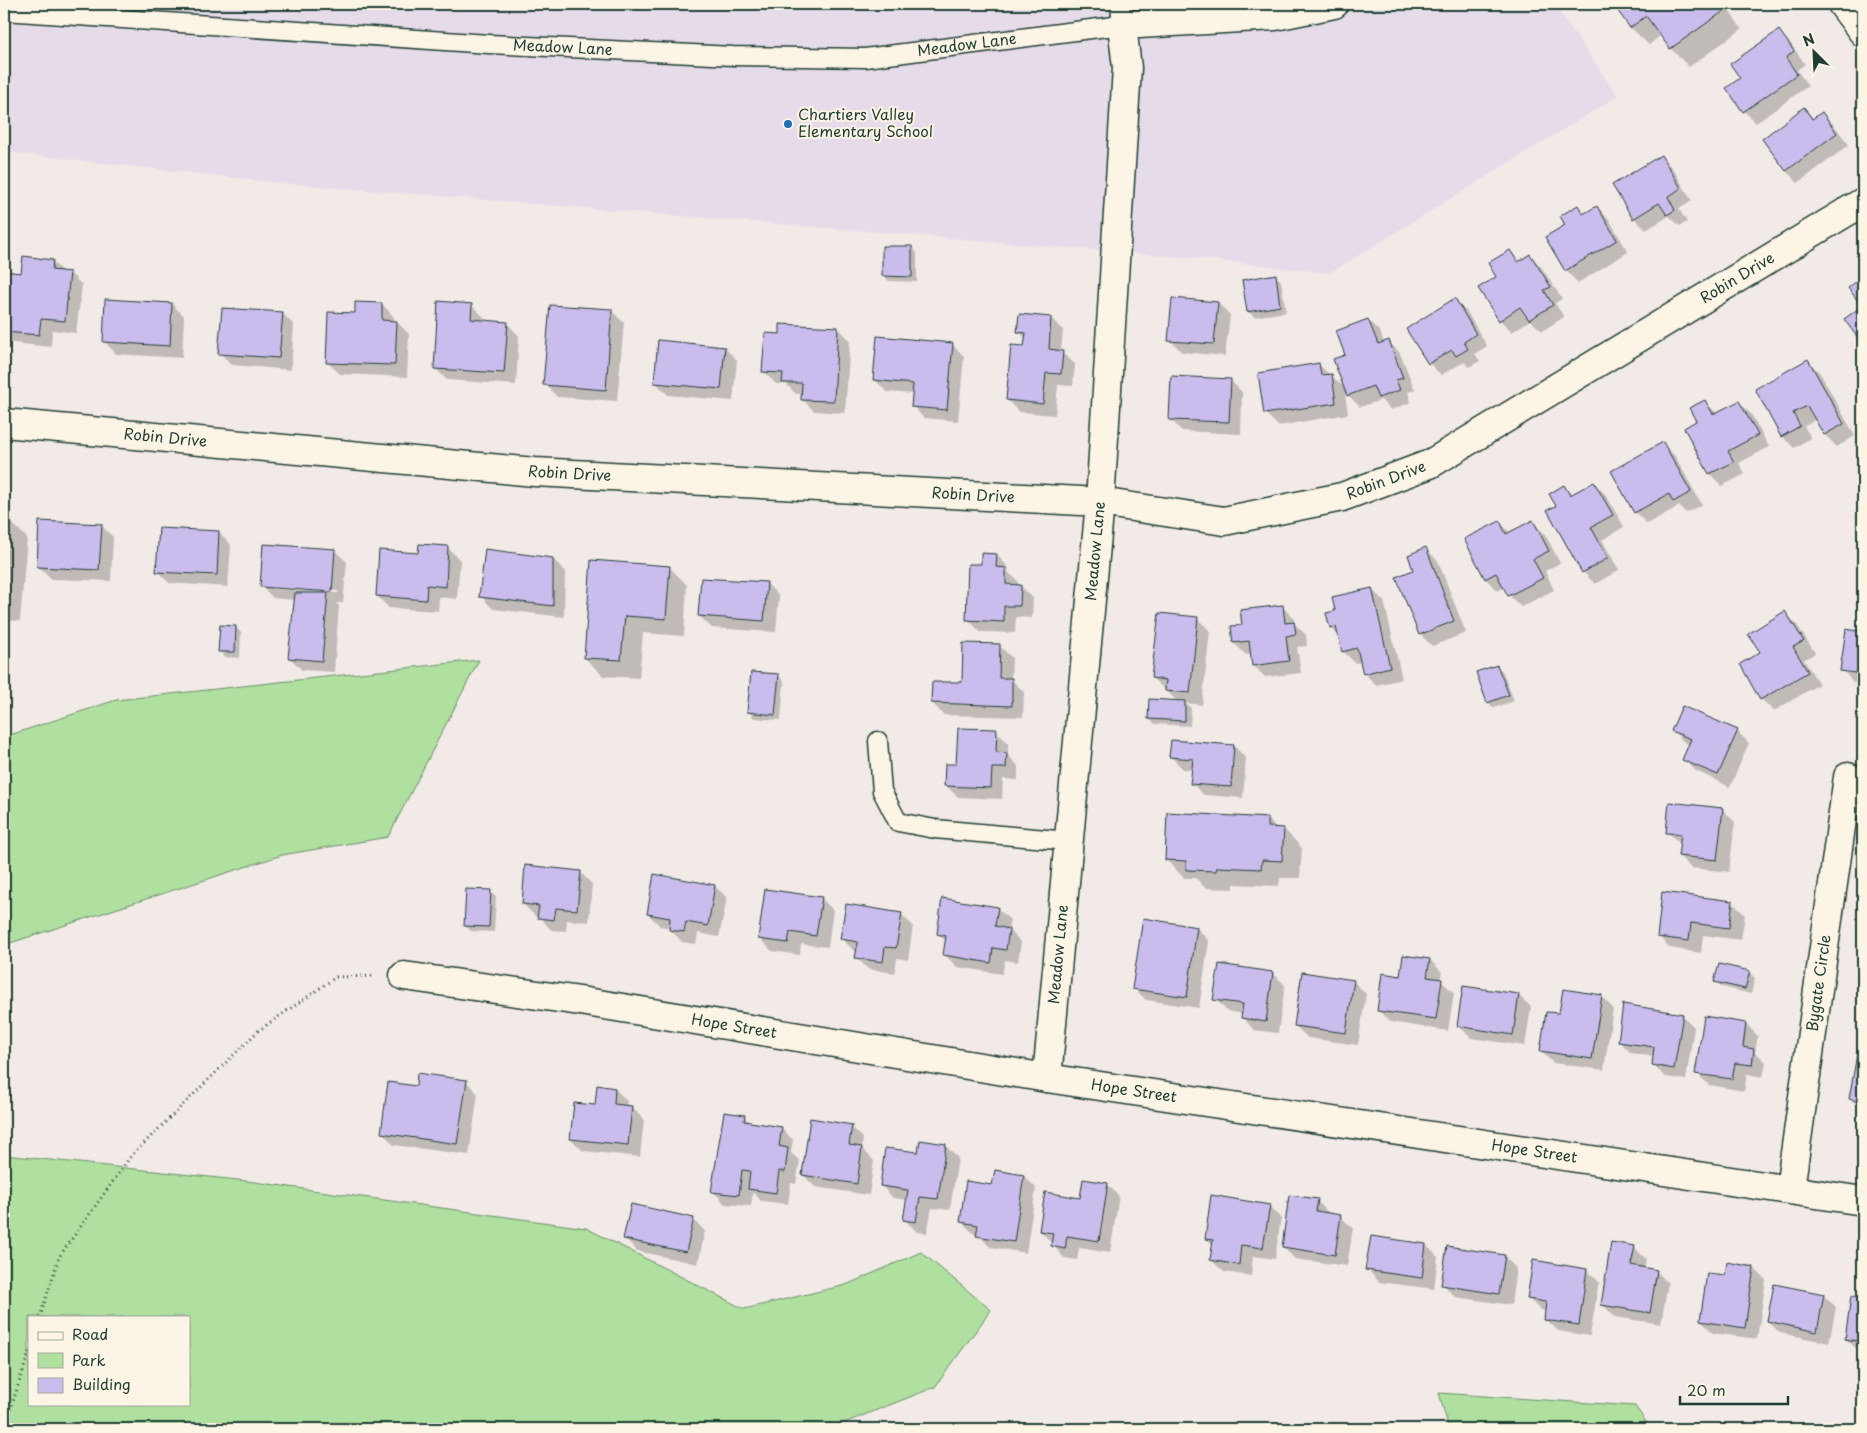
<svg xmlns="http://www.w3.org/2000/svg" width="1867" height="1433" font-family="'Playpen Sans',sans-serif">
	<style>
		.built { fill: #e6dce9 }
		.green { fill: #b0e09f; stroke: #688e6a; fill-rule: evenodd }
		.shadow { fill: #0003; fill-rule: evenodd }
		.building { fill: #cbbcee; stroke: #1f3d34 }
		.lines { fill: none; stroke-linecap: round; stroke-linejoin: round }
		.service-casing { stroke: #1f3d34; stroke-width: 21 }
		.minor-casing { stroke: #1f3d34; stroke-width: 31 }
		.path { stroke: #1f3d34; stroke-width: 3; stroke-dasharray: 1 4; stroke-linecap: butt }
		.service { stroke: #fcf5e5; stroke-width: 18 }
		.minor { stroke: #fcf5e5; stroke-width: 28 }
		.poi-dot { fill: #1f6fb2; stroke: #fcf5e5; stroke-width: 2 }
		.labels { text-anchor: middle; stroke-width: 4; stroke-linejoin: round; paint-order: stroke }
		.street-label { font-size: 15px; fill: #1f3d34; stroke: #fcf5e5 }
		.poi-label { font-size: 15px; fill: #1f3d34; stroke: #fcf5e5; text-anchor: start }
	</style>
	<rect width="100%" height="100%" fill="#f2eae7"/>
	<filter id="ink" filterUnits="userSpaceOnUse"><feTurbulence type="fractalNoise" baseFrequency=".02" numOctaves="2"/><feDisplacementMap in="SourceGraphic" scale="10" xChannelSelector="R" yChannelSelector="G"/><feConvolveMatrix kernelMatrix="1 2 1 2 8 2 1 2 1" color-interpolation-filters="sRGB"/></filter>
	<g filter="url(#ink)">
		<path class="built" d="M 4,4 L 1554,4 L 1618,96 L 1330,273 L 1202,259 L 280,183 L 4,152 Z"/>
		<path class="green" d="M 479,660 L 388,837 L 282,855 L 4,945 L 4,737 L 116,700 Z
			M 4,1155 L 247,1181 L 586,1228 L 744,1309 L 846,1285 L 921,1252 L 991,1310 L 935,1387 L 829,1429 L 4,1429 ZM 29,1317 L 189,1317 L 189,1404 L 29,1404 Z
			M 1439,1393 L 1635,1406 L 1651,1429 L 1449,1429 Z"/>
		<path class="shadow" d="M 1614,4 L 1724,4 L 1742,29 L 1689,67 L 1671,49 L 1661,35 L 1649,45 L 1630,27 Z
			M 1779,32 L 1791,44 L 1805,64 L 1797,70 L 1808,86 L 1756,123 L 1744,111 L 1742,79 Z
			M 1804,109 L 1814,119 L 1822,113 L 1834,125 L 1849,145 L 1798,183 L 1786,171 Z
			M 1661,157 L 1673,169 L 1692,201 L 1679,209 L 1687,222 L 1680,226 L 1669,216 L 1646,230 L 1634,218 Z
			M 1577,207 L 1585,214 L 1597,207 L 1609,219 L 1628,252 L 1578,283 L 1566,271 L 1547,238 L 1567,226 Z
			M 912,247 L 917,253 L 917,282 L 889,281 L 883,275 Z
			M 1510,251 L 1520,262 L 1530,255 L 1542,268 L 1562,299 L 1555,303 L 1564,317 L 1542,331 L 1530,320 L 1512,332 L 1500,320 L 1498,277 Z
			M 52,261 L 64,273 L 70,273 L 82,285 L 76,333 L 52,330 L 51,347 L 4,342 L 4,272 L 22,274 Z
			M 1275,276 L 1281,281 L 1286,312 L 1254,317 L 1248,311 Z
			M 1455,300 L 1467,312 L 1487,346 L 1475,354 L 1480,361 L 1469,367 L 1464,362 L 1441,375 L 1429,363 L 1408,329 Z
			M 1218,303 L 1230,315 L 1225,356 L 1182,352 L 1170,340 Z
			M 172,304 L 184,316 L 182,358 L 116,354 L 104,341 Z
			M 382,304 L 394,317 L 394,322 L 397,322 L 409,334 L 407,377 L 340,374 L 327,362 L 357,315 Z
			M 471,305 L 484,317 L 483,321 L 507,323 L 519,336 L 516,385 L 447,380 L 435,368 Z
			M 612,311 L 624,323 L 617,401 L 557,397 L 545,384 Z
			M 282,313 L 294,325 L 291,370 L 232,365 L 220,353 Z
			M 1051,318 L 1063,330 L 1061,352 L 1075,364 L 1073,386 L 1058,385 L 1055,415 L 1019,412 L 1007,400 L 1025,348 L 1026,339 L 1018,331 Z
			M 1368,320 L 1380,332 L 1384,343 L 1388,341 L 1400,353 L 1415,390 L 1408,392 L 1411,402 L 1391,410 L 1381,400 L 1360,407 L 1348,395 L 1346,355 Z
			M 838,328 L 850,340 L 845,413 L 814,411 L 802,399 L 802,394 L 796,394 L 786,384 L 776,384 L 764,372 L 781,336 Z
			M 952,344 L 964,356 L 958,421 L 924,418 L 912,406 L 913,394 L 887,392 L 875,380 Z
			M 725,348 L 737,360 L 733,401 L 668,395 L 656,383 Z
			M 1808,361 L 1820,373 L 1855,436 L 1837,447 L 1825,435 L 1816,419 L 1804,426 L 1811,438 L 1794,448 L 1782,436 Z
			M 1319,365 L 1344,387 L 1348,414 L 1278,426 L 1266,414 L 1259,374 Z
			M 1230,380 L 1242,392 L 1241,434 L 1182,431 L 1170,419 Z
			M 1705,401 L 1717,414 L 1739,402 L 1751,414 L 1769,447 L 1739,463 L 1745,474 L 1722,486 L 1710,474 L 1686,428 L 1698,422 Z
			M 1663,444 L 1675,456 L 1702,505 L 1686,513 L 1679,506 L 1647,524 L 1635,512 Z
			M 1594,483 L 1606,495 L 1624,527 L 1602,540 L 1619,570 L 1595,584 L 1583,572 L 1557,506 L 1564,487 L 1572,495 Z
			M 4,519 L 9,520 L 27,538 L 20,621 L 4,620 Z
			M 1500,522 L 1510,533 L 1533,522 L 1545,534 L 1560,563 L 1545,571 L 1554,590 L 1521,607 L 1509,595 L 1505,587 L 1498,591 L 1486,579 L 1466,540 Z
			M 101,525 L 113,537 L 111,581 L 51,579 L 38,567 Z
			M 219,532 L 231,545 L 228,587 L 169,583 L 157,571 Z
			M 448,548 L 460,560 L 457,599 L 439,597 L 438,611 L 389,608 L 377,596 L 420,554 Z
			M 1426,549 L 1438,561 L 1466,633 L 1432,646 L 1420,634 Z
			M 334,550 L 347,562 L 343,603 L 336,603 L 339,606 L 334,672 L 302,670 L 289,657 L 295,600 L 273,598 L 261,586 ZM 272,586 L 338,591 L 338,593 L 272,589 Z
			M 997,555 L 1009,568 L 1008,572 L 1018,581 L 1018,586 L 1021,586 L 1033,598 L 1032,618 L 1016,617 L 1015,633 L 980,632 L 968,619 L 982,565 Z
			M 553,559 L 565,571 L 564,617 L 493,609 L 481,596 Z
			M 669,567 L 687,585 L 684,636 L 643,633 L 639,678 L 603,676 L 585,658 Z
			M 767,584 L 779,596 L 776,632 L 712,628 L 699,616 Z
			M 1371,589 L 1384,601 L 1402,679 L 1376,685 L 1364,673 L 1361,662 L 1355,663 L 1343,651 L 1340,637 L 1331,628 L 1336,612 Z
			M 1282,606 L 1294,619 L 1295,624 L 1306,635 L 1307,646 L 1297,647 L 1301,673 L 1265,677 L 1253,665 L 1251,654 L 1246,655 L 1234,643 L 1243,626 Z
			M 1785,612 L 1797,625 L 1815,653 L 1804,660 L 1819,684 L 1774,711 L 1761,699 L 1741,665 L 1761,653 Z
			M 1198,619 L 1210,631 L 1202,705 L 1185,703 L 1191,708 L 1190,726 L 1155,724 L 1149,719 L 1178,702 L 1152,678 Z
			M 236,627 L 241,633 L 240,658 L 225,657 L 220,651 Z
			M 1847,631 L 1863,633 L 1863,684 L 1854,683 L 1842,670 Z
			M 1000,646 L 1012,658 L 1011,679 L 1024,692 L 1023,717 L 944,715 L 932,703 L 963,684 Z
			M 1497,666 L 1503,672 L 1514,701 L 1494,708 L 1489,703 L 1477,673 Z
			M 778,675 L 784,681 L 781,720 L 754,718 L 749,712 Z
			M 996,731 L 1008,743 L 1008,755 L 1018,766 L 1018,780 L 1003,779 L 1002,799 L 958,797 L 945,785 L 958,765 Z
			M 1673,731 L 1737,731 L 1749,743 L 1730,787 L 1696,771 L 1684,759 L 1690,745 L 1685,743 Z
			M 1234,746 L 1246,758 L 1243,798 L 1204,795 L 1191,783 L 1193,770 L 1183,769 L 1171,757 Z
			M 1723,810 L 1735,822 L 1729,872 L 1691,868 L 1679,856 L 1681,844 L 1667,832 Z
			M 1268,819 L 1278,829 L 1284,829 L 1302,848 L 1300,878 L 1280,878 L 1279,886 L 1234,884 L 1234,889 L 1205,888 L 1196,878 L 1184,878 L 1166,860 Z
			M 580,872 L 592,884 L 589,922 L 567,920 L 566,931 L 551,930 L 539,916 L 535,916 L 523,904 Z
			M 655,875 L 715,886 L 727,898 L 719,937 L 698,933 L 696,944 L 682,942 L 670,929 L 670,928 L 660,926 L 648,914 Z
			M 490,892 L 496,897 L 494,932 L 471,931 L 465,926 Z
			M 821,898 L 833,910 L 828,947 L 801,944 L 800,955 L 772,951 L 760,939 Z
			M 1733,903 L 1745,915 L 1741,940 L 1703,935 L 1701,953 L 1670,948 L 1658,936 Z
			M 997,908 L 1010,920 L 1008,929 L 1021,942 L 1018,962 L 1005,960 L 1002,974 L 957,967 L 945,955 L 947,942 L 938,934 Z
			M 901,914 L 913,926 L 908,960 L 897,958 L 895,973 L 868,969 L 856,957 L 857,952 L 854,951 L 842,939 Z
			M 1144,920 L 1197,928 L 1209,941 L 1199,1008 L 1146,1000 L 1134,988 Z
			M 1430,960 L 1442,972 L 1440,980 L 1454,993 L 1448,1031 L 1390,1022 L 1378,1010 L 1401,978 Z
			M 1749,972 L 1755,978 L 1751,994 L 1722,987 L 1716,982 Z
			M 1273,973 L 1285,985 L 1278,1033 L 1254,1030 L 1242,1017 L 1243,1014 L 1227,1011 L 1215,999 Z
			M 1354,982 L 1366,994 L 1358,1045 L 1308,1038 L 1295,1026 Z
			M 1518,995 L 1531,1007 L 1525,1046 L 1471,1038 L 1459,1026 Z
			M 1601,996 L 1613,1008 L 1604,1070 L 1553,1063 L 1541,1051 L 1560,1015 Z
			M 1682,1015 L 1694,1027 L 1686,1080 L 1665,1077 L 1653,1065 L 1654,1057 L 1631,1053 L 1619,1041 Z
			M 1746,1024 L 1758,1036 L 1755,1052 L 1766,1062 L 1763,1077 L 1747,1074 L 1744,1091 L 1709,1085 L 1696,1073 Z
			M 1860,1044 L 1863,1045 L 1863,1111 L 1851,1099 Z
			M 466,1081 L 478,1094 L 469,1155 L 394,1145 L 382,1132 L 417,1088 Z
			M 615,1089 L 627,1101 L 626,1107 L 632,1107 L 644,1119 L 640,1157 L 583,1151 L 571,1139 L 596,1107 Z
			M 744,1116 L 752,1124 L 781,1128 L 793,1140 L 791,1153 L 800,1161 L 796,1184 L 791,1183 L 788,1204 L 761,1201 L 753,1192 L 751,1206 L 725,1204 L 713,1191 Z
			M 851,1126 L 863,1138 L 862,1148 L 874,1161 L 869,1195 L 815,1187 L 803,1175 Z
			M 946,1146 L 958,1158 L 950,1210 L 932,1208 L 927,1233 L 917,1232 L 905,1220 L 908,1200 L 893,1198 L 881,1185 L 919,1154 Z
			M 1024,1176 L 1036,1188 L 1026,1253 L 990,1247 L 978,1234 L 974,1234 L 962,1222 L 993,1187 Z
			M 1107,1184 L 1119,1196 L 1110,1253 L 1079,1248 L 1077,1260 L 1064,1258 L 1040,1230 L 1081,1200 Z
			M 1317,1201 L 1329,1213 L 1329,1215 L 1340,1216 L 1353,1228 L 1347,1266 L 1295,1259 L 1283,1247 Z
			M 1269,1206 L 1281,1218 L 1275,1259 L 1253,1256 L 1251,1276 L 1224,1272 L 1211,1260 L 1214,1246 L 1206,1238 Z
			M 693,1219 L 705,1231 L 698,1264 L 637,1251 L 625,1238 Z
			M 1372,1237 L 1426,1245 L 1438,1257 L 1434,1289 L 1379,1282 L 1367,1269 Z
			M 1634,1247 L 1646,1259 L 1644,1269 L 1656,1271 L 1668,1283 L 1661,1324 L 1615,1317 L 1603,1305 Z
			M 1504,1256 L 1516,1268 L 1511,1305 L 1455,1297 L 1443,1284 Z
			M 1754,1268 L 1766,1280 L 1757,1339 L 1713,1333 L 1701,1321 L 1726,1276 Z
			M 1587,1270 L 1599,1282 L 1590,1336 L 1558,1331 L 1546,1319 L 1546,1311 L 1540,1310 L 1528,1298 Z
			M 1823,1295 L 1836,1307 L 1829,1343 L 1780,1333 L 1768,1321 Z
			M 1852,1297 L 1863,1299 L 1863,1352 L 1859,1351 L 1846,1339 Z"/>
		<path class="building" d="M 1613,4 L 1720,4 L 1724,11 L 1670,49 L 1646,16 L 1630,28 Z
			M 1779,30 L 1794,51 L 1786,58 L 1797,74 L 1743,112 L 1726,88 L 1740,78 L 1730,64 Z
			M 1804,107 L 1812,119 L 1822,112 L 1837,133 L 1786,171 L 1762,139 Z
			M 1661,155 L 1681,188 L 1668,197 L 1675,210 L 1667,215 L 1659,203 L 1633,219 L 1612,185 Z
			M 1578,205 L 1583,214 L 1597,206 L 1617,240 L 1565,271 L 1545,237 L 1565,225 L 1560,216 Z
			M 882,246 L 912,246 L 912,277 L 882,276 Z
			M 1510,250 L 1518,262 L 1530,254 L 1551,287 L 1544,290 L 1553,305 L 1529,320 L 1520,307 L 1499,321 L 1478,288 L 1496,277 L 1488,263 Z
			M 23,256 L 53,260 L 52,270 L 70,272 L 65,321 L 41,319 L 39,335 L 4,332 L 4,271 L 21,273 Z
			M 1276,274 L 1280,306 L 1247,312 L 1242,280 Z
			M 1863,276 L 1863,345 L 1844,319 L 1862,306 L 1848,288 Z
			M 1172,298 L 1218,302 L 1214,344 L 1168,341 Z
			M 1455,298 L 1476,334 L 1464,342 L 1468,349 L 1456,356 L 1452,350 L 1428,364 L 1406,329 Z
			M 105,299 L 172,303 L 170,346 L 103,342 Z
			M 438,301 L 472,304 L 471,319 L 508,322 L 504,373 L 434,369 Z
			M 355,302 L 382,303 L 382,320 L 397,321 L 395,365 L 326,363 L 328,312 L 355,313 Z
			M 550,305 L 612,309 L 606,390 L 543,385 Z
			M 222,308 L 283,312 L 279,358 L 218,354 Z
			M 1019,314 L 1051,317 L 1049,349 L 1063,351 L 1061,374 L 1046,373 L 1043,404 L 1006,400 L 1011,345 L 1024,346 L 1026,333 L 1017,332 Z
			M 1368,319 L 1378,344 L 1389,340 L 1403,378 L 1396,380 L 1400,390 L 1378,398 L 1373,386 L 1347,396 L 1333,359 L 1345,355 L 1336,331 Z
			M 780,324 L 838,327 L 834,401 L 801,400 L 802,383 L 782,383 L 783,373 L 762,372 L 765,333 L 780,334 Z
			M 877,336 L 953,343 L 947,410 L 911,407 L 913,384 L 873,380 Z
			M 658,340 L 725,347 L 721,389 L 654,383 Z
			M 1808,359 L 1844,424 L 1824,435 L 1807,406 L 1793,413 L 1800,426 L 1781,437 L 1755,389 Z
			M 1319,363 L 1321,375 L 1332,374 L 1336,403 L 1264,414 L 1258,373 Z
			M 1171,376 L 1231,379 L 1229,422 L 1169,420 Z
			M 1705,400 L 1713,414 L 1739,401 L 1758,435 L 1728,451 L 1734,462 L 1709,474 L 1684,428 L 1696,421 L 1689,408 Z
			M 1663,442 L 1691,492 L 1673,502 L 1669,494 L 1634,513 L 1611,471 Z
			M 1594,482 L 1613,515 L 1591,527 L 1608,558 L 1582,573 L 1547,510 L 1556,506 L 1549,494 L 1564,485 L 1570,495 Z
			M 4,518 L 9,519 L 4,589 Z
			M 1533,520 L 1549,551 L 1533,559 L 1543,578 L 1508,596 L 1496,573 L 1485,579 L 1464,539 L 1500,521 L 1506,534 Z
			M 39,521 L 102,524 L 99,570 L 37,567 Z
			M 159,528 L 219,531 L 217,575 L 156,572 Z
			M 263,544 L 335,549 L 332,592 L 260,587 Z
			M 419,544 L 448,546 L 446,587 L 427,585 L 426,600 L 376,596 L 379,550 L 418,553 Z
			M 1426,547 L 1454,621 L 1419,635 L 1396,577 L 1413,570 L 1408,555 Z
			M 485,549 L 553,558 L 553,606 L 479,597 Z
			M 981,553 L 997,554 L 996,567 L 1006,568 L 1006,584 L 1021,585 L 1020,606 L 1004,606 L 1004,622 L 966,620 L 968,564 L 981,564 Z
			M 591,560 L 670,566 L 666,619 L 625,616 L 621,660 L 584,658 Z
			M 701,578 L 767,582 L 764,621 L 698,616 Z
			M 1372,588 L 1390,667 L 1363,674 L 1357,648 L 1342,652 L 1336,627 L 1330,628 L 1326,613 L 1335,611 L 1332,597 Z
			M 295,593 L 328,593 L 322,661 L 288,658 Z
			M 1283,605 L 1285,623 L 1294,622 L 1296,634 L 1286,636 L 1289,661 L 1252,666 L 1249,641 L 1233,643 L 1231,626 L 1242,625 L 1240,610 Z
			M 1785,611 L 1804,641 L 1793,647 L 1808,672 L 1760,700 L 1740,664 L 1760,652 L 1748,634 Z
			M 1159,613 L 1198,617 L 1190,693 L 1165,691 L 1166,680 L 1151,678 Z
			M 220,625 L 236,626 L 235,652 L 218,652 Z
			M 1846,629 L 1863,632 L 1863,674 L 1840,671 Z
			M 963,643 L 1000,644 L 999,678 L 1012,678 L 1012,706 L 931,703 L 932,682 L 962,682 Z
			M 1497,665 L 1509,695 L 1487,703 L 1476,672 Z
			M 751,672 L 779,674 L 775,715 L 747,712 Z
			M 1149,699 L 1185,701 L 1185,721 L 1148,719 Z
			M 1682,706 L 1738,730 L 1718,775 L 1682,760 L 1691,739 L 1671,731 Z
			M 958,728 L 997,729 L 996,752 L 1007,753 L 1006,768 L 992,768 L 991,788 L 944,786 L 945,764 L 956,764 Z
			M 1171,740 L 1234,745 L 1231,787 L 1190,784 L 1193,759 L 1169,757 Z
			M 1669,802 L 1723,808 L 1717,860 L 1678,856 L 1681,834 L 1666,833 Z
			M 1167,812 L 1268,818 L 1268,827 L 1284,828 L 1282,861 L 1262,860 L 1261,869 L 1217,867 L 1216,871 L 1186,870 L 1186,861 L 1165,860 Z
			M 525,865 L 581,871 L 577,910 L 556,908 L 554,920 L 537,918 L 539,906 L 522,904 Z
			M 654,874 L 715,885 L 708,926 L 686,922 L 684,932 L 669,930 L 670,918 L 647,914 Z
			M 466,889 L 491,890 L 489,927 L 464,926 Z
			M 765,889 L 822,897 L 816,936 L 790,932 L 788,943 L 758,939 Z
			M 1662,892 L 1733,901 L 1729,928 L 1691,923 L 1689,941 L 1657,937 Z
			M 942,898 L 998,907 L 995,926 L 1009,929 L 1006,950 L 993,948 L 991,963 L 943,955 L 946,936 L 937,934 Z
			M 846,904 L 902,913 L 896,948 L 885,947 L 883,962 L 855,958 L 858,942 L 840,939 Z
			M 1143,918 L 1197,927 L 1187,997 L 1132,989 Z
			M 1403,955 L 1430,959 L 1427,977 L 1442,979 L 1436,1019 L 1377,1011 L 1382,973 L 1400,976 Z
			M 1219,964 L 1273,972 L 1266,1022 L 1241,1018 L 1243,1004 L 1213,1000 Z
			M 1719,964 L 1750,971 L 1745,989 L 1714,982 Z
			M 1302,972 L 1354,980 L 1346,1033 L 1294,1026 Z
			M 1463,986 L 1519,994 L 1513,1035 L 1457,1026 Z
			M 1563,989 L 1602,995 L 1592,1059 L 1540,1051 L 1546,1012 L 1559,1013 Z
			M 1623,1004 L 1683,1014 L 1674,1069 L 1652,1065 L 1654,1047 L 1618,1042 Z
			M 1704,1016 L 1746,1023 L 1743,1047 L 1754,1049 L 1752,1065 L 1735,1063 L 1732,1079 L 1695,1074 Z
			M 1859,1043 L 1863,1044 L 1863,1102 L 1849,1099 Z
			M 417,1073 L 467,1080 L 457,1144 L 381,1133 L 388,1082 L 416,1086 Z
			M 597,1085 L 615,1088 L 614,1104 L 632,1106 L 628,1145 L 570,1139 L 574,1103 L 595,1105 Z
			M 724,1112 L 745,1115 L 744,1121 L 782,1127 L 779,1146 L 788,1148 L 785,1172 L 779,1171 L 776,1193 L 748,1189 L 750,1171 L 742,1170 L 739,1195 L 711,1192 Z
			M 810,1118 L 852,1125 L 849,1145 L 862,1147 L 857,1184 L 802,1175 Z
			M 920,1140 L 946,1144 L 938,1199 L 920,1197 L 916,1222 L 903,1220 L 908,1190 L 880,1186 L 885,1148 L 918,1152 Z
			M 995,1170 L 1024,1175 L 1014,1242 L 976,1236 L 978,1225 L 960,1222 L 966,1181 L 992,1185 Z
			M 1083,1179 L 1108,1183 L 1099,1241 L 1067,1236 L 1065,1249 L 1051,1246 L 1053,1233 L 1039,1231 L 1045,1192 L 1080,1198 Z
			M 1211,1195 L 1270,1205 L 1263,1248 L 1241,1245 L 1239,1265 L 1210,1260 L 1213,1240 L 1205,1239 Z
			M 1289,1195 L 1318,1199 L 1316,1211 L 1341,1215 L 1335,1255 L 1282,1247 Z
			M 631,1204 L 694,1218 L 686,1252 L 623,1239 Z
			M 1371,1236 L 1426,1244 L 1422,1278 L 1365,1270 Z
			M 1611,1242 L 1635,1246 L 1631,1265 L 1657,1270 L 1650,1313 L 1601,1305 Z
			M 1447,1246 L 1505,1255 L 1499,1294 L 1441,1285 Z
			M 1533,1260 L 1587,1269 L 1579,1325 L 1544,1320 L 1546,1302 L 1527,1299 Z
			M 1727,1262 L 1754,1267 L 1745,1328 L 1700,1321 L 1707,1273 L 1725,1275 Z
			M 1774,1284 L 1824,1294 L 1817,1332 L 1767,1321 Z
			M 1851,1296 L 1863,1297 L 1863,1342 L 1845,1339 Z"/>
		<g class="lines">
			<g class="service-casing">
				<g id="service">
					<path id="s1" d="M 4,11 L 489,44 L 733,56 L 865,58 L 1122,25 L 1120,4"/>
					<path d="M 878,741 L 882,791 L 898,822 L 935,829 L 1069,841"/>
				</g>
			</g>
			<g class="minor-casing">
				<g id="minor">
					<path d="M 1842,4 L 1863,32"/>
					<path id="s2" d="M 4,423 L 535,472 L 1100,502 L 1224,521 L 1342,497 L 1430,464 L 1863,202"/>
					<path id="s3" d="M 404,976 L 580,1001 L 1047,1078 L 1863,1201"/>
					<path id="s4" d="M 1047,1078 L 1100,502 L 1127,68 L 1122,25 L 1275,16 L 1334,4"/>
					<path id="s5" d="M 1790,1189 L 1848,777"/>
				</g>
			</g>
			<path class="path" d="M 40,1317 L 59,1257 L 131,1156 L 258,1031 L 336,977 L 373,976
				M 4,1429 L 29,1352"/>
			<use href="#service" class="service"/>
			<use href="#minor" class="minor"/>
		</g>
	</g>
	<circle class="poi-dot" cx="788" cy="124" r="5"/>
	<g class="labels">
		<g class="street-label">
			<text dy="5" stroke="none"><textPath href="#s1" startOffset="965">Meadow Lane</textPath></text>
			<text dy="5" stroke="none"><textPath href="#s1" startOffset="560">Meadow Lane</textPath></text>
			<text dy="5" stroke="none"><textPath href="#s2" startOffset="1798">Robin Drive</textPath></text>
			<text dy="5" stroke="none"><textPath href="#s2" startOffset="162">Robin Drive</textPath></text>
			<text dy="5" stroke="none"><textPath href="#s2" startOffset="568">Robin Drive</textPath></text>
			<text dy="5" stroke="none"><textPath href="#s2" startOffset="1392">Robin Drive</textPath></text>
			<text dy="5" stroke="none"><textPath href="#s2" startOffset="972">Robin Drive</textPath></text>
			<text dy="5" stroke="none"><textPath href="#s4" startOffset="529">Meadow Lane</textPath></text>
			<text dy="5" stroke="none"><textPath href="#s4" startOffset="124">Meadow Lane</textPath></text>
			<text dy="5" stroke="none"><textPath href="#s5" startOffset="208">Bygate Circle</textPath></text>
			<text dy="5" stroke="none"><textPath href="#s3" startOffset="334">Hope Street</textPath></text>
			<text dy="5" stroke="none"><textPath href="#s3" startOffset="739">Hope Street</textPath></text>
			<text dy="5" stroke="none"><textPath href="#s3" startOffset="1144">Hope Street</textPath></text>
		</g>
		<g class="poi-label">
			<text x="798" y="120">Chartiers Valley<tspan x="798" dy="17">Elementary School</tspan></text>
		</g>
	</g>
	<rect width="1867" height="1433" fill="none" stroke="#fcf5e5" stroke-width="20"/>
	<rect x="10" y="10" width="1847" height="1413" fill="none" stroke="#1f3d34" stroke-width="2" filter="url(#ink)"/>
	<rect x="28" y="1316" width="162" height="90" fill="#fcf5e5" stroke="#a4ab9e"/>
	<rect x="38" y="1332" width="25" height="8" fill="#fcf5e5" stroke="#a4ab9e"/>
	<text x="72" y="1340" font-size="15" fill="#1f3d34">Road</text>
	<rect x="38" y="1353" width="25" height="15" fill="#b0e09f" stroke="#a4ab9e"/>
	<text x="72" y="1366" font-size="15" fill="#1f3d34">Park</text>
	<rect x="38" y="1378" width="25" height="15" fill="#cbbcee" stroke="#a4ab9e"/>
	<text x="72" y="1390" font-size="15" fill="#1f3d34">Building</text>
	<g transform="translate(1814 52) rotate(336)" stroke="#fcf5e5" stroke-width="4" paint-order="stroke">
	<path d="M0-4L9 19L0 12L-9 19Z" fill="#1f3d34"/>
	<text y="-8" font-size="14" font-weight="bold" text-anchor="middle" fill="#1f3d34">N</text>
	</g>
	<path d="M1680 1396v8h108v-8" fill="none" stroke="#1f3d34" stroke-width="2.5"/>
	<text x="1687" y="1396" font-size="15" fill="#1f3d34" stroke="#fcf5e5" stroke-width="4" paint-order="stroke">20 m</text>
</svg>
